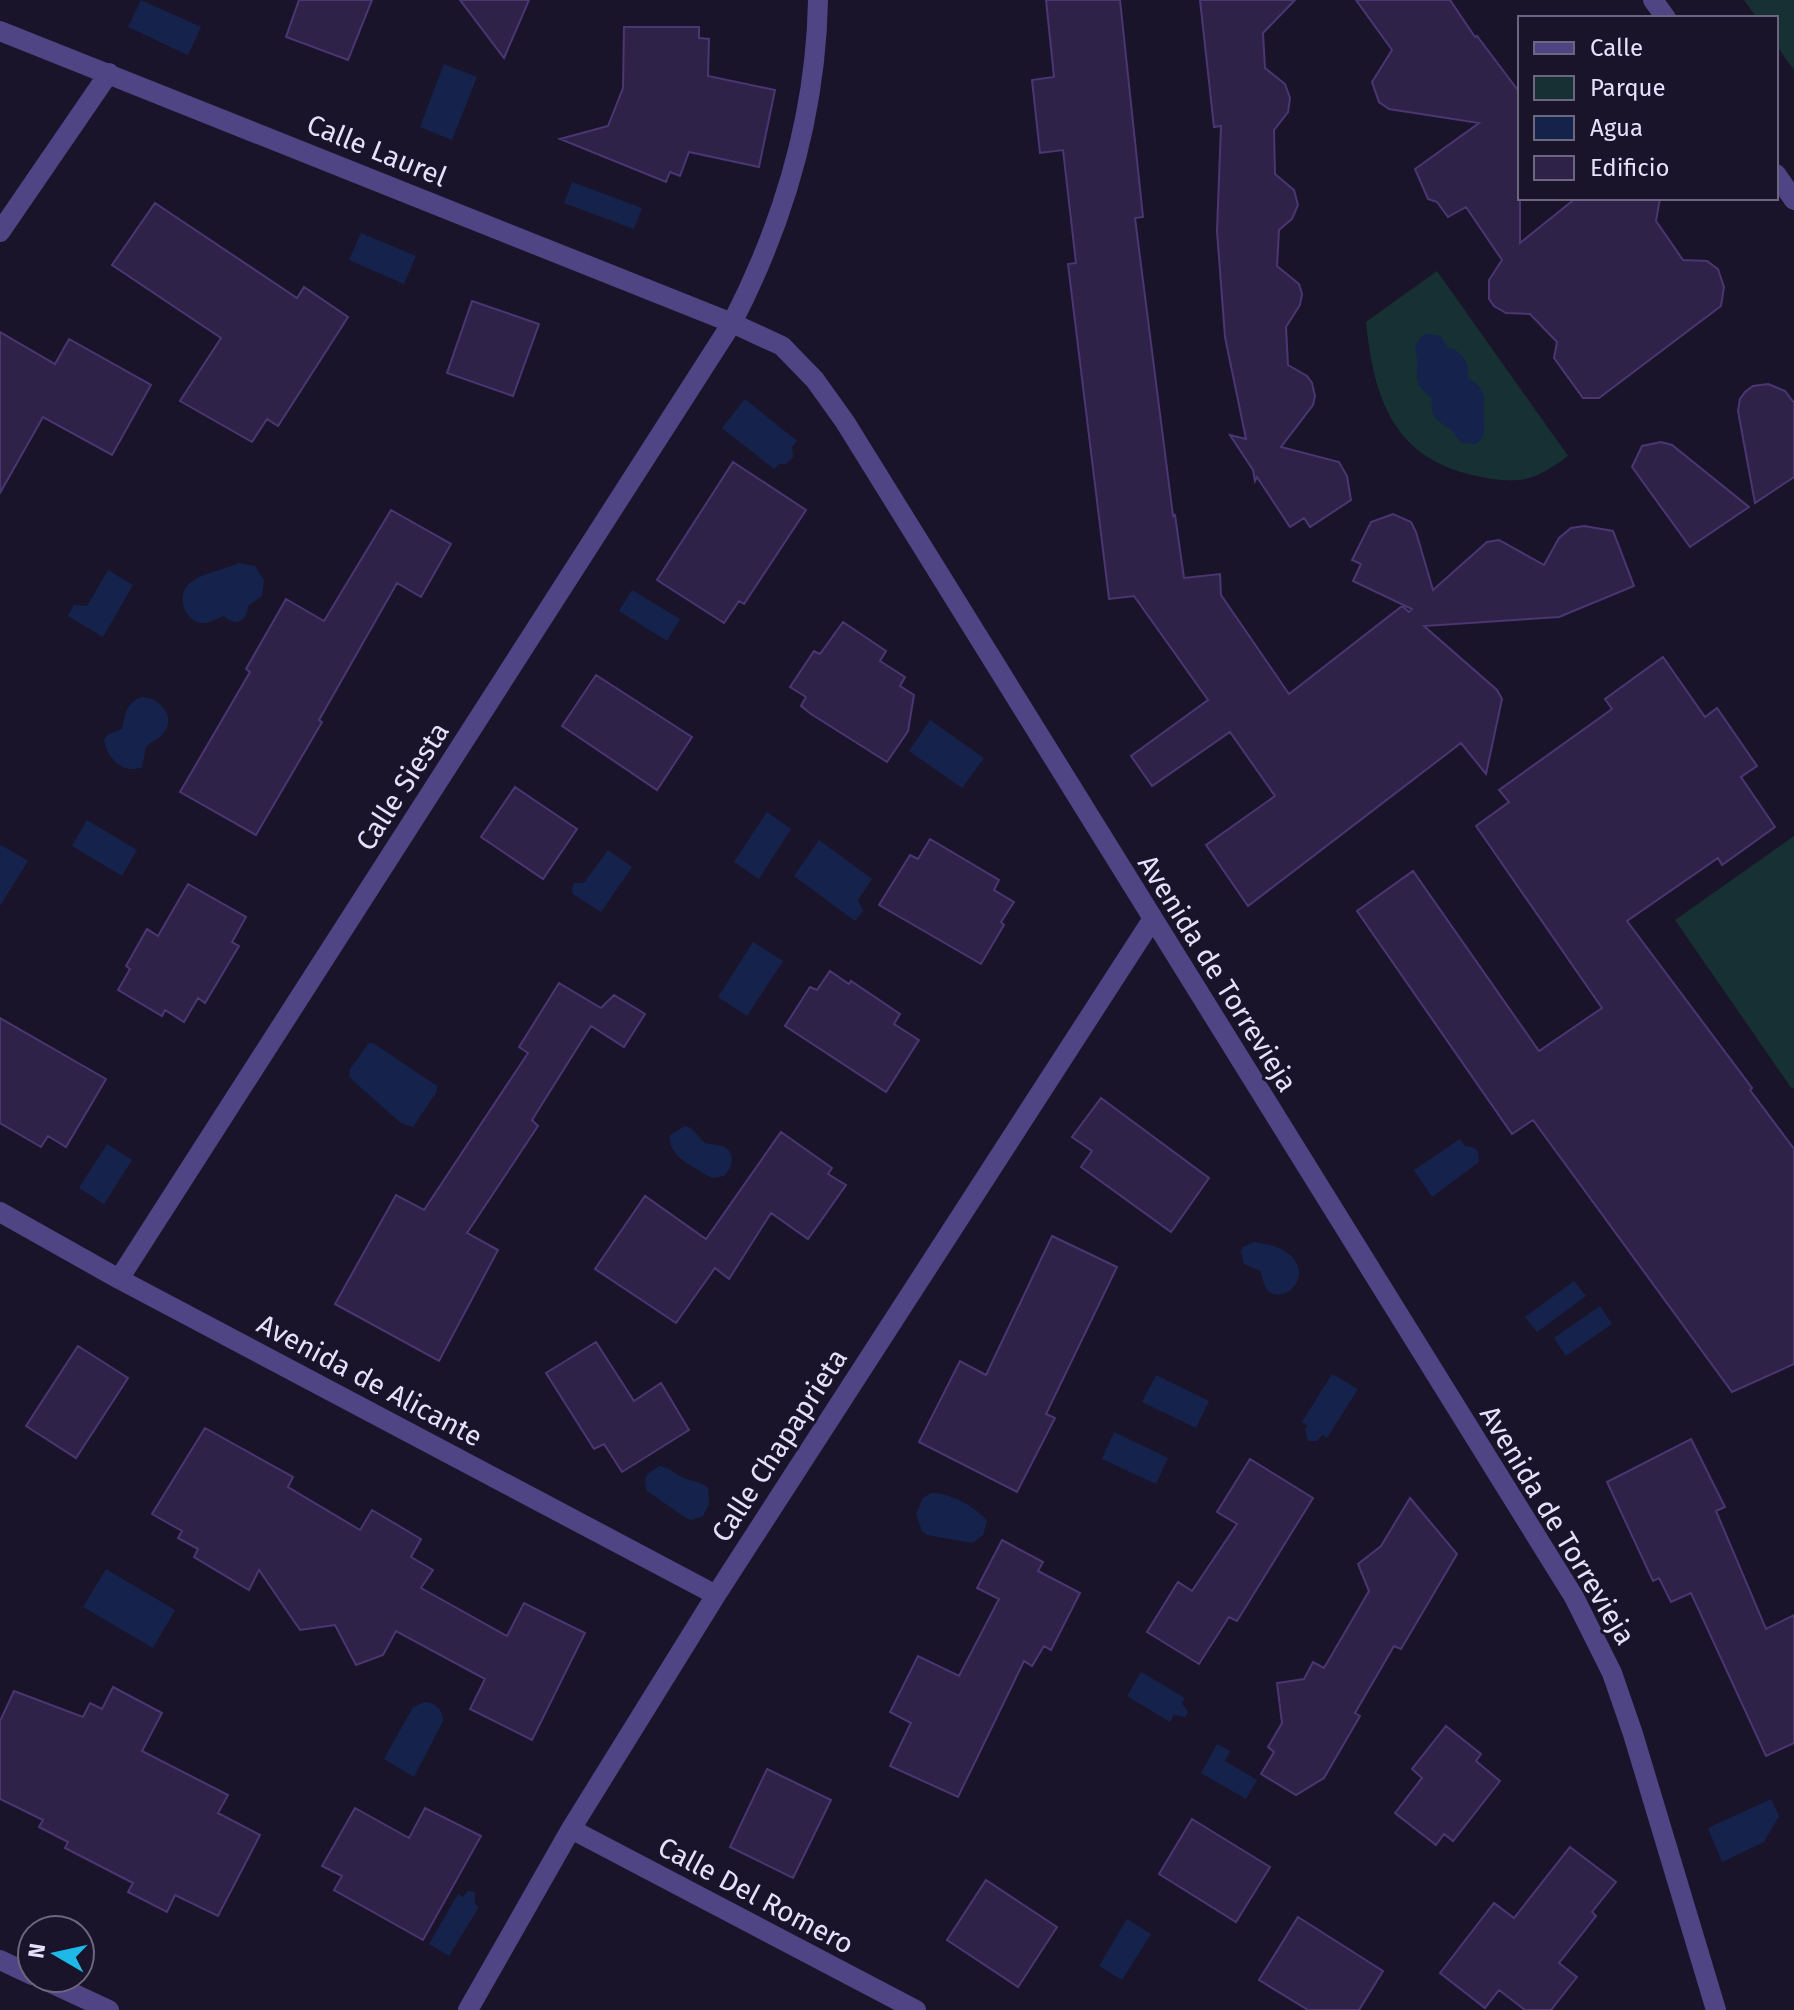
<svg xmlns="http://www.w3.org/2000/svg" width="1794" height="2010" font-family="'Fira Sans',sans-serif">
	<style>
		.green { fill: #173033 }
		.water { fill: #15234c }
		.building { fill: #2f2249; stroke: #4a3672; stroke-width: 2 }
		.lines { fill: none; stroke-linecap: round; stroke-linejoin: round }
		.minor { stroke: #4f4484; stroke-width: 20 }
		.labels { text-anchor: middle; stroke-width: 6; stroke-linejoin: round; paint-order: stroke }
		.street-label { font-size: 28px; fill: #e7e0fc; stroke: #1a142a }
	</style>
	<rect width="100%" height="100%" fill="#1a142a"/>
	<path class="green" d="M 1744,0 L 1794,0 L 1794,70 L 1776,45 L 1776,18 L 1757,18 Z
		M 1437,271 L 1568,456 C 1535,481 1519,485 1477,476 C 1394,459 1374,400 1366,322 Z
		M 1794,836 L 1794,1088 L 1792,1089 L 1675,920 Z"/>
	<path class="water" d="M 141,0 L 201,27 L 188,55 L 128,27 Z
		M 444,64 L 477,77 L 452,140 L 420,127 Z
		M 572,182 L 642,208 L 634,229 L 564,203 Z
		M 361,233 L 416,256 L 404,284 L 349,260 Z
		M 1429,334 L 1441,336 L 1447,347 L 1456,350 L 1464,358 L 1468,367 L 1468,378 C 1491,392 1482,399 1484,419 C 1485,431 1486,435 1476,444 L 1462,443 C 1458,440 1456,436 1453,432 C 1440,419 1430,422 1432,398 C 1417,389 1416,379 1417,364 C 1418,357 1415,352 1415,345 L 1423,335 Z
		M 745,399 L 797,441 L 792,447 L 793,457 L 786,464 L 779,464 L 774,469 L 722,428 Z
		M 239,563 L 255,566 L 264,580 L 262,596 L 248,606 C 247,622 235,627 224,616 C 218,618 212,622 206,623 C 185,625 174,595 191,582 C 204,573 225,569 239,563 Z
		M 108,570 L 133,585 L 103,637 L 68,616 L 74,605 L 87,606 Z
		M 632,590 L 680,619 L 667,641 L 619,611 Z
		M 142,697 C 160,698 178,717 162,735 C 157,740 150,742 146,747 L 142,767 C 123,775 107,758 104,740 L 107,735 L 122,729 C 126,714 125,703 142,697 Z
		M 930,720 L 984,758 L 962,788 L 909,751 Z
		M 767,812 L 791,829 L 759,879 L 734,862 Z
		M 87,820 L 137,850 L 122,876 L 72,846 Z
		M 819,840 L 872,879 L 858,900 L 863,911 L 855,921 L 794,876 Z
		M 1,845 L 28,861 L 0,906 L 0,847 Z
		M 608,850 L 632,867 L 601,912 L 573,894 L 572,889 L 574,883 L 584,883 Z
		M 753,942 L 783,961 L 747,1016 L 718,997 Z
		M 369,1043 L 373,1043 L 437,1086 L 437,1091 L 413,1127 L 401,1123 L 349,1077 L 350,1069 Z
		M 685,1126 L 691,1128 L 705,1143 C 711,1145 719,1144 724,1147 C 737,1154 732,1168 724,1176 L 712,1178 C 695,1167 667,1157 670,1135 Z
		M 1460,1139 L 1465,1146 L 1472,1147 L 1478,1151 L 1479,1162 L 1432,1197 L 1414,1170 Z
		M 107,1144 L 132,1160 L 104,1204 L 79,1188 Z
		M 1254,1242 C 1324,1250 1298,1304 1271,1293 C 1264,1290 1263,1278 1260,1271 L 1244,1264 L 1241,1252 L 1243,1247 Z
		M 1574,1281 L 1586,1296 L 1537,1332 L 1525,1317 Z
		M 1600,1306 L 1612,1324 L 1566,1356 L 1554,1338 Z
		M 1332,1374 L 1358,1389 L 1327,1438 L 1322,1435 L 1317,1441 L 1308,1441 L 1305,1429 L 1308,1426 L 1302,1422 Z
		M 1156,1375 L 1209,1401 L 1196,1428 L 1142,1402 Z
		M 1114,1432 L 1168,1458 L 1156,1484 L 1102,1459 Z
		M 660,1466 C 670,1468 675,1474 684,1478 C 693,1482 700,1481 708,1488 L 709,1504 L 703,1516 L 691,1520 L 686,1518 L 647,1491 L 645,1483 L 647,1474 Z
		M 931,1493 C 950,1493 975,1506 987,1521 L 983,1535 L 972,1543 L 927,1535 L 922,1531 L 916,1514 L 923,1498 Z
		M 106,1569 L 175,1610 L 153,1648 L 83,1607 Z
		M 1141,1672 L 1185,1698 L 1182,1703 L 1188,1712 L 1185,1717 L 1174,1715 L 1170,1722 L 1127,1696 Z
		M 425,1702 C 436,1703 443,1710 443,1721 L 414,1777 L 384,1759 L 413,1707 Z
		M 1217,1744 L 1230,1751 L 1225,1761 L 1257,1780 L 1246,1799 L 1201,1773 Z
		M 1771,1799 L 1779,1816 L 1764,1842 L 1722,1862 L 1708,1828 Z
		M 468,1891 L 475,1892 L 475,1904 L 479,1907 L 449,1956 L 429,1944 L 458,1894 L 463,1897 Z
		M 1127,1919 L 1151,1934 L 1122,1980 L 1099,1966 Z"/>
	<path class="building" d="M 299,0 L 372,0 L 348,60 L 286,37 Z
		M 460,0 L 529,0 L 504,58 Z
		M 1046,0 L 1120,0 L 1143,217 L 1135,218 L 1173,516 L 1175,515 L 1184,578 L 1220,574 L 1221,595 L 1289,694 L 1402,606 L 1409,612 L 1412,609 L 1353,581 L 1361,564 L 1352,560 L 1371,522 L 1393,514 L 1411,522 L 1416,532 L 1433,590 L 1487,542 L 1499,540 L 1544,565 L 1559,538 L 1571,528 L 1584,526 L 1613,531 L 1634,586 L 1559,617 L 1424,626 L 1497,690 L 1502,699 L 1486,774 L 1461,743 L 1248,906 L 1206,845 L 1275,796 L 1230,732 L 1152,786 L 1131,756 L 1208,700 L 1134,596 L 1109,599 L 1068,264 L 1076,263 L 1063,150 L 1040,153 L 1032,80 L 1054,77 Z
		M 1200,0 L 1295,0 L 1263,33 L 1265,68 L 1285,84 L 1290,98 L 1288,112 L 1274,130 L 1275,174 L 1294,190 L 1298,205 L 1292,219 L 1279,230 L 1277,266 L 1299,284 L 1302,294 L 1300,305 L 1286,327 L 1288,365 L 1307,376 L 1312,383 L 1315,396 L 1313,405 L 1281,447 L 1339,462 L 1347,476 L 1351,500 L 1310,527 L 1304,518 L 1290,527 L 1257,477 L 1255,481 L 1253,470 L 1230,435 L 1246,439 L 1225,337 L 1217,231 L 1221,126 L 1214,127 Z
		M 1356,0 L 1450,0 L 1475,37 L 1477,36 L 1520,93 L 1520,243 L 1576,198 L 1660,198 L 1656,221 L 1683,260 L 1707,261 L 1718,269 L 1724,287 L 1721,306 L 1599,398 L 1583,398 L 1554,358 L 1557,342 L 1530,314 L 1506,313 L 1494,306 L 1489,299 L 1489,280 L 1502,260 L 1466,207 L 1448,217 L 1437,202 L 1428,199 L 1415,169 L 1479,123 L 1389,109 L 1379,102 L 1372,82 L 1392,50 Z
		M 624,27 L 699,27 L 699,38 L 709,39 L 708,76 L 775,90 L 759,167 L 689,152 L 680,176 L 670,172 L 666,182 L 560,139 L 608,126 L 623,88 Z
		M 155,203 L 297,298 L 304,287 L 348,317 L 278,426 L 267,419 L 252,442 L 180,401 L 221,338 L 112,265 Z
		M 472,301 L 539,324 L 513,396 L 447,373 Z
		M 0,332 L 55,364 L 69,339 L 151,385 L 112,455 L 43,417 L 0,493 Z
		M 1768,384 L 1785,391 L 1794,403 L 1794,477 L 1755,503 L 1738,411 L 1740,399 L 1745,392 L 1753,386 Z
		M 1661,442 L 1672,445 L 1749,507 L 1690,547 L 1632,467 L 1642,446 Z
		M 733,462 L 806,510 L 744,604 L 739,601 L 724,623 L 657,580 Z
		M 391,510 L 451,544 L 421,597 L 397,583 L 319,720 L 322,722 L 256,835 L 180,792 L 250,672 L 246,669 L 286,599 L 324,621 Z
		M 843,622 L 886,651 L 880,661 L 905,677 L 900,686 L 914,695 L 908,731 L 887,762 L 811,714 L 801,706 L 806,697 L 790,687 L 814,651 L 820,654 Z
		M 1663,657 L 1705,717 L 1717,708 L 1757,766 L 1741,777 L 1775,827 L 1722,865 L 1718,858 L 1627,921 L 1752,1088 L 1750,1090 L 1794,1149 L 1794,1364 L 1732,1392 L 1533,1120 L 1512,1134 L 1357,911 L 1413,871 L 1539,1051 L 1602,1008 L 1476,826 L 1509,802 L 1499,790 L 1612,709 L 1605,699 Z
		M 596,675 L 692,737 L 657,790 L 562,726 Z
		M 515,787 L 577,829 L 543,879 L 481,837 Z
		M 930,839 L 999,880 L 994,890 L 1014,902 L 1001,922 L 1004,925 L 981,964 L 879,905 L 910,855 L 918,859 Z
		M 188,884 L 246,917 L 232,942 L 239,946 L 205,1003 L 198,998 L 184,1022 L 165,1010 L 162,1016 L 118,990 L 130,969 L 126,966 L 147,929 L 158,936 Z
		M 830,971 L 849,984 L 851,981 L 900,1014 L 894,1024 L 919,1040 L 886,1092 L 785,1026 L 810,987 L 817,990 Z
		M 559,983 L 601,1008 L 614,995 L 645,1014 L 624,1047 L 591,1026 L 532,1120 L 538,1126 L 467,1233 L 498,1250 L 439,1361 L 335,1304 L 396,1195 L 424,1210 L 528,1053 L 519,1047 Z
		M 0,1018 L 106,1079 L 66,1147 L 48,1136 L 41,1147 L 0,1123 Z
		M 1101,1098 L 1209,1178 L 1171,1232 L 1081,1167 L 1092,1151 L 1072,1137 Z
		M 781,1132 L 832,1168 L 828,1174 L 846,1185 L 808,1239 L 771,1213 L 729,1279 L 715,1268 L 676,1323 L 595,1269 L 645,1196 L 706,1239 Z
		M 1052,1236 L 1117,1267 L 1046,1414 L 1055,1418 L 1017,1492 L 919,1442 L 960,1361 L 986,1375 Z
		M 596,1342 L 634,1401 L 661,1383 L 689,1430 L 622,1472 L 604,1444 L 594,1449 L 546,1373 Z
		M 78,1346 L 128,1378 L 76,1458 L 26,1426 Z
		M 205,1428 L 293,1477 L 288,1487 L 360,1530 L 372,1510 L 421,1539 L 411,1557 L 433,1570 L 421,1588 L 507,1636 L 524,1603 L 585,1633 L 532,1740 L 470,1709 L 485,1679 L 396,1631 L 383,1655 L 356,1665 L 335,1625 L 300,1630 L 259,1570 L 249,1590 L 194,1557 L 198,1549 L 178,1538 L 182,1531 L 152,1514 Z
		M 1691,1439 L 1725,1507 L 1716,1511 L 1766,1629 L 1794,1615 L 1794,1743 L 1766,1756 L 1691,1593 L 1671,1602 L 1659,1578 L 1653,1581 L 1607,1482 Z
		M 1250,1459 L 1313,1498 L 1237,1621 L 1229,1617 L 1199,1664 L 1147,1632 L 1178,1582 L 1192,1591 L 1237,1524 L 1217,1512 Z
		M 1410,1498 L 1457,1554 L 1401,1649 L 1394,1646 L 1355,1713 L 1360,1716 L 1324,1778 L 1296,1795 L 1261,1774 L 1274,1752 L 1268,1747 L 1282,1723 L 1277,1683 L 1304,1679 L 1313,1662 L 1324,1668 L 1369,1591 L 1358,1564 L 1381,1546 Z
		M 1002,1540 L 1043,1562 L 1038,1571 L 1080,1593 L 1051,1650 L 1044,1646 L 1032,1666 L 1024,1661 L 958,1797 L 890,1766 L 911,1723 L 890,1712 L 918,1656 L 959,1676 L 999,1599 L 977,1588 Z
		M 113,1687 L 162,1713 L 142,1751 L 228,1795 L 218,1813 L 260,1835 L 218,1916 L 175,1895 L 167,1912 L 128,1892 L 133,1883 L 65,1848 L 68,1842 L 39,1827 L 43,1820 L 0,1799 L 0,1721 L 14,1691 L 83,1717 L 90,1703 L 102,1709 Z
		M 1446,1726 L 1481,1754 L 1476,1761 L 1500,1781 L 1453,1841 L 1444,1834 L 1436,1845 L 1395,1813 L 1422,1778 L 1412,1769 Z
		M 767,1769 L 831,1800 L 793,1878 L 730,1847 Z
		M 355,1808 L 409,1838 L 425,1808 L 481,1836 L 423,1940 L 334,1890 L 342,1876 L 322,1866 Z
		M 1192,1819 L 1270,1867 L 1236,1922 L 1159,1874 Z
		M 1570,1847 L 1616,1882 L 1592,1912 L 1596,1916 L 1559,1963 L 1577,1977 L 1551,2010 L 1525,2010 L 1499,1990 L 1485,2008 L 1440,1973 L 1494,1903 L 1514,1918 Z
		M 986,1880 L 1057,1927 L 1018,1987 L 947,1940 Z
		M 1298,1917 L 1383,1971 L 1359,2010 L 1308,2010 L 1259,1980 Z"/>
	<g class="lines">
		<path class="minor" d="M 1653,0 L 1666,18
			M 0,31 L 732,323 L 782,346 L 815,380 L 845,422 L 1574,1597 L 1612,1673 L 1633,1734 L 1716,2010
			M 1776,174 L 1794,200
			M 0,232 L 109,73
			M 0,1212 L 119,1279 L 716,1595
			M 119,1279 L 732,323 C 784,222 816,113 818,0
			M 571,1829 L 916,2010
			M 0,1960 L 32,1975
			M 40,1978 L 109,2010
			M 468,2010 L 571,1829 L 716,1595 L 1152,920"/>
	</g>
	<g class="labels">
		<g class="street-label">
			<text transform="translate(377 150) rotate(22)" y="10">Calle Laurel</text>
			<text transform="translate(402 786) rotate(-57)" y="10">Calle Siesta</text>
			<text transform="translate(1218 973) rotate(58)" y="10">Avenida de Torrevieja</text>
			<text transform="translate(370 1380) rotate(28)" y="10">Avenida de Alicante</text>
			<text transform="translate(779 1445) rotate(-57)" y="10">Calle Chapaprieta</text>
			<text transform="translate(1558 1525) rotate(59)" y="10">Avenida de Torrevieja</text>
			<text transform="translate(756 1895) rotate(28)" y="10">Calle Del Romero</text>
		</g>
	</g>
	<rect x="1518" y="16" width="260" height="184" fill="#1a142a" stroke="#6c667e" stroke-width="2"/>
	<rect x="1534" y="42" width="40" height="12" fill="#4f4484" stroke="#6c667e" stroke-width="2"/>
	<text x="1590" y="56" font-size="24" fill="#e7e0fc">Calle</text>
	<rect x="1534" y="76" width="40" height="24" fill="#173033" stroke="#6c667e" stroke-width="2"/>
	<text x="1590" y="96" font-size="24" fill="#e7e0fc">Parque</text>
	<rect x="1534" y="116" width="40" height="24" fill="#15234c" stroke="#6c667e" stroke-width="2"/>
	<text x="1590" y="136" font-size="24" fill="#e7e0fc">Agua</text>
	<rect x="1534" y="156" width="40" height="24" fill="#2f2249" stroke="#6c667e" stroke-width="2"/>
	<text x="1590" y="176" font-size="24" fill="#e7e0fc">Edificio</text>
	<g transform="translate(56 1954) rotate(279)"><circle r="38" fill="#1a142a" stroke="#6c667e" stroke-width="2"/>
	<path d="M0-6L14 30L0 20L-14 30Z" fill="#1fb9e8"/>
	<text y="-12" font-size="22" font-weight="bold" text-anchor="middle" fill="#e7e0fc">N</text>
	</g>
</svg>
